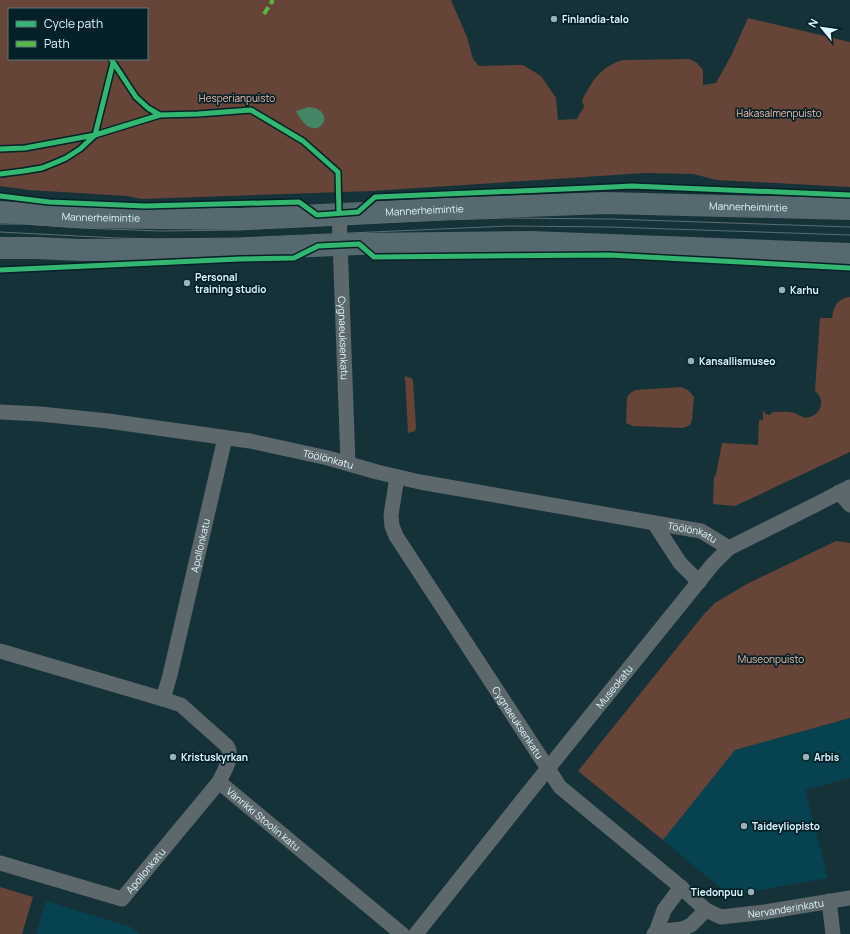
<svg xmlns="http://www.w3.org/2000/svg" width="850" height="934" font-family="Manrope,sans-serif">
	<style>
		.built { fill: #064250 }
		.green { fill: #674438; fill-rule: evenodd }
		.water { fill: #448665 }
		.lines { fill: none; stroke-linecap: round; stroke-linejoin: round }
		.street { stroke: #5d686c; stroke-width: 15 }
		.primary { stroke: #56696e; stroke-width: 22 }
		.tram { stroke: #5c6e70; stroke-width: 1 }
		.quiet { stroke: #58b947; stroke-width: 4; stroke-dasharray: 8 4; stroke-linecap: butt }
		.cycleway-casing { stroke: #062027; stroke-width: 8 }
		.cycleway { stroke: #33b770; stroke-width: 5 }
		.poi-dot { fill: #99b2ba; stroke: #062027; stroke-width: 1.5 }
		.labels { text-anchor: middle; stroke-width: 3.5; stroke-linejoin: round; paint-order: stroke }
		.poi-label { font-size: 10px; font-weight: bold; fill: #dff7ff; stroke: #062027; text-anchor: start }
		.park-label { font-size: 10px; fill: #fabfac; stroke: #062027 }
		.street-label { font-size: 10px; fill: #dff7ff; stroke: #062027 }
	</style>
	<rect width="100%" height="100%" fill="#163239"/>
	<path class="built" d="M 850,718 L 850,778 L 805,790 L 828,878 L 737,894 L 729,893 L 723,890 L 663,840 L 735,750 Z
		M 46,901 L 131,927 L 140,934 L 36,934 Z"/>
	<path class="green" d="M 0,0 L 451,0 L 467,37 L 473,59 L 479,66 L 523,65 L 541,76 L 556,98 L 558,120 L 577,119 L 581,111 L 582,111 L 584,106 L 582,101 C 591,82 601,66 623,60 L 689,59 L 697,63 L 703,70 L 703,85 L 716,83 L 731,56 L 748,18 L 850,42 L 850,187 L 717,180 L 693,174 L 646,173 L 372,191 L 141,199 L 127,196 L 29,190 L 0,186 ZM 9,9 L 147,9 L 147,59 L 9,59 Z
		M 848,297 L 850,297 L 850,452 L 735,506 L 713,504 L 714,478 L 716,474 L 722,443 L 758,445 L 759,420 L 763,420 L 763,411 L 764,411 L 765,414 L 769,415 L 771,414 L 773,412 C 779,412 789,411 795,413 C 797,414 800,416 803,417 C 811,419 820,413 821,405 C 822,399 819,394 815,391 L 820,318 L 832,318 C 834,306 836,301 848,297 Z
		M 405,376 L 411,378 L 413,380 L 416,428 L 415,431 L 408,433 Z
		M 681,387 L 688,390 L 694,397 L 692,420 L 690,425 L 683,428 L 633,426 L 626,423 L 627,398 C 629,393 632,392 636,390 Z
		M 836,541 L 850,543 L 850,718 L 735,750 L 663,840 L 578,771 L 705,613 L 715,603 L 747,584 Z
		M 0,887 L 33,897 L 22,934 L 0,934 Z"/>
	<path class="water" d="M 309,107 C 337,110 321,139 305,124 C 301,120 298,115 296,111 Z"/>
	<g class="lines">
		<g class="street">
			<path id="s1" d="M 339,213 L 348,463"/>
			<path id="s2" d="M 0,412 L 40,414 L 108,421 L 250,441 L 328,458 L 377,472 L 420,482 L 701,531 L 729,548"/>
			<path id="s3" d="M 397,477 L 391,515 L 392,526 L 396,536 L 560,787 L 676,883 L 706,910 L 721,917 L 765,912 L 850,898"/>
			<path d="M 839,492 L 850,505"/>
			<path d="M 654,523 L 680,563 L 699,582"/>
			<path id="s4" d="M 0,651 L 163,699 L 181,705 L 227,746 C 234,757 224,771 219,782 L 402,934"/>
			<path id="s5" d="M 163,699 L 170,675 L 225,438"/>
			<path id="s6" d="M 0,863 L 122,899 L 219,782"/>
			<path d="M 829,901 L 833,934"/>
			<path d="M 656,932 L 682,929 L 691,925 L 706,910"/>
			<path id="s7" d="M 416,934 L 529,792 L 713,564 L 729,548 L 817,504 L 850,487"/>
			<path d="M 654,934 L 656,932 L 664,910 L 681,887"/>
		</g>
		<g class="primary">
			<path id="s8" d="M 0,212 L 80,217 L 237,219 L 444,209 L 606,203 L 850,209"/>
			<path d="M 0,248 L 37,248 L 80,250 L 239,249 L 359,244 L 531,242 L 850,254"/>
		</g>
		<path class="tram" d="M 0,224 L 25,224 L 80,228 L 160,231 L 238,230 L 444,220 L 507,218 L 611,219 L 850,227
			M 0,232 L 117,238 L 158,239 L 238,238 L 508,226 L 610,227 L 850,235"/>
		<path class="quiet" d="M 264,14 L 273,0"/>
		<g class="cycleway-casing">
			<path id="cycleway" d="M 111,59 L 136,97 L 148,108 L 160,115
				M 0,149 L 25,148 L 95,135 L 160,115 L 198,114 L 251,110 L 303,141 L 338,172 L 339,213
				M 0,174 L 24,171 L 42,168 L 57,162 L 66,158 L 80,149 L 95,135 L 113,63
				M 0,196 L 49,202 L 145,206 L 299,202 L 317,215 L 358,212 L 375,197 L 612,187 L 632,186 L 850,195
				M 0,270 L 240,259 L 294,258 L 318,246 L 359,244 L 374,257 L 609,255 L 850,268"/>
		</g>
		<use href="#cycleway" class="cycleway"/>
	</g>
	<g class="poi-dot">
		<circle cx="554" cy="19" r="4"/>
		<circle cx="187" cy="283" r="4"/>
		<circle cx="782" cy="290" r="4"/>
		<circle cx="691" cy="361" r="4"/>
		<circle cx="173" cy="757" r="4"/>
		<circle cx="806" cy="757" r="4"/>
		<circle cx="744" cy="826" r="4"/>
		<circle cx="751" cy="892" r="4"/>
	</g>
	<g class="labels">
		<g class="poi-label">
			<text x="562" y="23">Finlandia-talo</text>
			<text x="195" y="281">Personal<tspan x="195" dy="12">training studio</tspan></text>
			<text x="790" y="294">Karhu</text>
			<text x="699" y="365">Kansallismuseo</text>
			<text x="181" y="761">Kristuskyrkan</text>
			<text x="814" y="761">Arbis</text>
			<text x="752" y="830">Taideyliopisto</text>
			<text x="743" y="896" text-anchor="end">Tiedonpuu</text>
		</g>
		<g class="park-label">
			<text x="237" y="102">Hesperianpuisto</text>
			<text x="779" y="117">Hakasalmenpuisto</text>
			<text x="771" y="663">Museonpuisto</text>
		</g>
		<g class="street-label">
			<text dy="4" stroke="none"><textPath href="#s8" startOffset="749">Mannerheimintie</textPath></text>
			<text dy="4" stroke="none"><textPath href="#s8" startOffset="425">Mannerheimintie</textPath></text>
			<text dy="4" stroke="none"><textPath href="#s8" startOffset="101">Mannerheimintie</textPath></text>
			<text dy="4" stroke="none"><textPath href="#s1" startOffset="125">Cygnaeuksenkatu</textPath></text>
			<text dy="4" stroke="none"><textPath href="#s2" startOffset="332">Töölönkatu</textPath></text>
			<text dy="4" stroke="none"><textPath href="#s2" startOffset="704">Töölönkatu</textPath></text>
			<text dy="4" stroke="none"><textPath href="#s5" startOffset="158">Apollonkatu</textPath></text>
			<text dy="4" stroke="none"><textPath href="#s7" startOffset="317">Museokatu</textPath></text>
			<text dy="4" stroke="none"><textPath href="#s3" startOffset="283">Cygnaeuksenkatu</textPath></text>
			<text dy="4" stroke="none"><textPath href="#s4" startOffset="347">Vänrikki Stoolin katu</textPath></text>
			<text dy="4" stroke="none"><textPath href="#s6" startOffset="164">Apollonkatu</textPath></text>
			<text dy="4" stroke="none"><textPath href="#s3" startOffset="633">Nervanderinkatu</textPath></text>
		</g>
	</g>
	<rect x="8" y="8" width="140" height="52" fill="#062027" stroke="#5d767d"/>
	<rect x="16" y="21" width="20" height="6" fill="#33b770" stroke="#5d767d"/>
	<text x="44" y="28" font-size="12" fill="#dff7ff">Cycle path</text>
	<rect x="16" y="41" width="20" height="6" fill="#58b947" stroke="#5d767d"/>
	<text x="44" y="48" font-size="12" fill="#dff7ff">Path</text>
	<g transform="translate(822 28) rotate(299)" stroke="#062027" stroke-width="3" paint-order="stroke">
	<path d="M0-3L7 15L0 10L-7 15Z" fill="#dff7ff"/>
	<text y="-6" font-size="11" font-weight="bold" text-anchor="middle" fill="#dff7ff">N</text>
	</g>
</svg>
